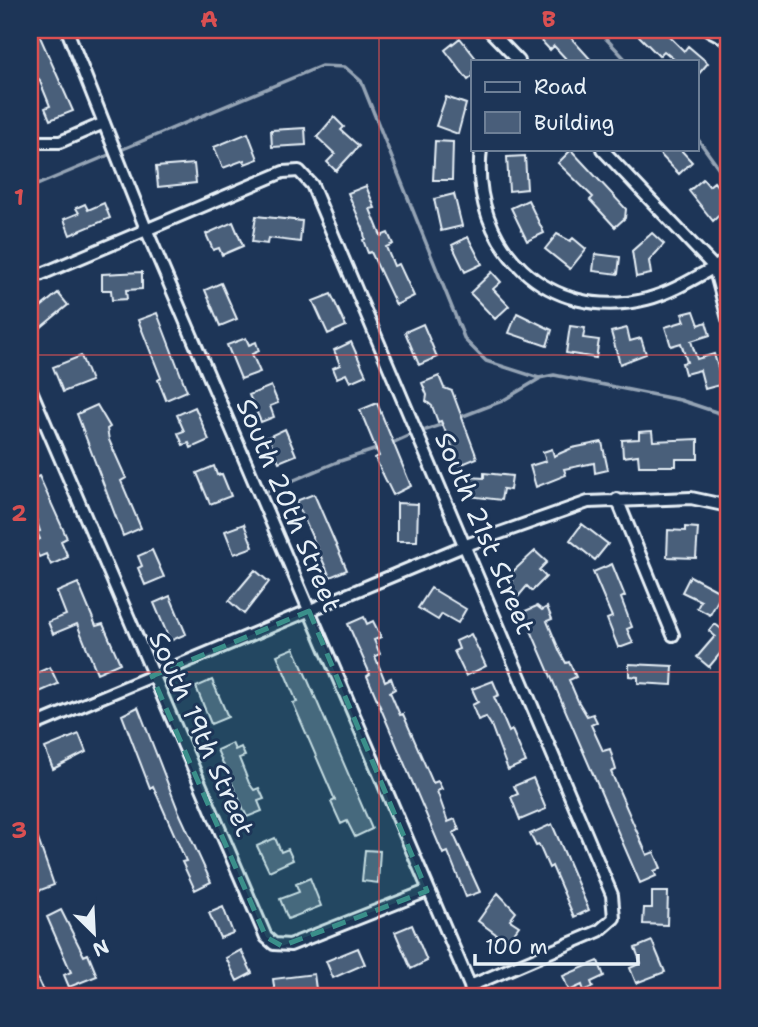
<svg xmlns="http://www.w3.org/2000/svg" width="758" height="1027" font-family="'Shantell Sans',sans-serif">
	<style>
		.lines { fill: none; stroke-linecap: round; stroke-linejoin: round }
		.stream { stroke: #95a4b5; stroke-width: 3.5 }
		.building { fill: #495e7a; stroke: #e8f1f8; stroke-width: 2 }
		.street-casing { stroke: #e8f1f8; stroke-width: 16 }
		.secondary-casing { stroke: #e8f1f8; stroke-width: 21 }
		.street { stroke: #1d3557; stroke-width: 10 }
		.secondary { stroke: #1d3557; stroke-width: 16 }
		.marked { fill: #3a8f8a; fill-opacity: 0.2; stroke: #3a8f8a; stroke-width: 5; stroke-dasharray: 14 9; stroke-linejoin: round }
		.grid { fill: none; stroke: #da5052; stroke-width: 2; stroke-opacity: 0.55 }
		.labels { text-anchor: middle; stroke-width: 6; stroke-linejoin: round; paint-order: stroke }
		.street-label { font-size: 26px; fill: #e8f1f8; stroke: #1d3557 }
		.neatline { fill: none; stroke: #da5052; stroke-width: 2.5 }
		.grid-label { font-size: 23px; text-anchor: middle; font-weight: bold; fill: #da5052 }
	</style>
	<rect width="100%" height="100%" fill="#1d3557"/>
	<filter id="ink" filterUnits="userSpaceOnUse"><feTurbulence type="fractalNoise" baseFrequency=".0143" numOctaves="2"/><feDisplacementMap in="SourceGraphic" scale="14" xChannelSelector="R" yChannelSelector="G"/><feConvolveMatrix kernelMatrix="1 2 1 2 8 2 1 2 1" color-interpolation-filters="sRGB"/></filter>
	<g filter="url(#ink)">
		<g class="lines">
			<path class="stream" d="M 598,30 L 627,61
				M 697,138 L 728,181
				M 30,188 L 321,66 L 345,67 L 361,81 L 465,340 L 486,361 L 539,378 L 554,375 L 680,400 L 728,416
				M 458,418 L 502,401 L 539,379
				M 426,430 L 444,424
				M 390,444 L 410,435
				M 268,491 L 337,462 L 380,448"/>
		</g>
		<path class="building" d="M 30,30 L 37,30 L 73,111 L 50,120 L 45,108 L 50,106 L 39,79 L 34,81 L 30,72 Z
			M 546,30 L 564,30 L 592,61 L 568,61 L 554,46 L 550,50 L 538,37 Z
			M 645,30 L 663,30 L 684,51 L 688,46 L 708,63 L 697,76 L 697,61 L 676,61 L 664,51 L 659,56 L 639,36 Z
			M 460,38 L 478,61 L 473,61 L 473,76 L 468,80 L 445,50 Z
			M 446,97 L 466,104 L 458,134 L 436,126 Z
			M 334,117 L 344,127 L 341,130 L 359,146 L 336,171 L 327,162 L 335,154 L 317,137 Z
			M 305,128 L 306,145 L 272,147 L 271,130 Z
			M 248,133 L 258,159 L 245,164 L 244,160 L 223,168 L 214,147 Z
			M 435,141 L 453,142 L 452,180 L 433,180 Z
			M 655,149 L 680,149 L 692,162 L 679,174 Z
			M 571,150 L 626,209 L 625,218 L 615,227 L 590,200 L 593,197 L 558,163 Z
			M 525,156 L 527,189 L 509,191 L 507,157 Z
			M 194,164 L 196,183 L 158,187 L 156,167 Z
			M 703,179 L 709,186 L 714,182 L 725,195 L 721,198 L 728,207 L 713,221 L 689,191 Z
			M 366,186 L 375,208 L 370,209 L 381,236 L 388,233 L 393,244 L 386,247 L 394,266 L 399,264 L 414,296 L 396,305 L 371,252 L 368,253 L 363,240 L 365,239 L 363,228 L 348,193 Z
			M 454,194 L 462,226 L 441,231 L 434,199 Z
			M 528,200 L 544,233 L 527,241 L 511,208 Z
			M 104,203 L 110,218 L 70,235 L 64,219 L 79,213 L 76,208 L 85,204 L 88,210 Z
			M 256,216 L 302,221 L 300,242 L 268,238 L 267,244 L 252,242 Z
			M 233,222 L 243,246 L 222,255 L 219,248 L 213,250 L 206,234 Z
			M 652,233 L 664,244 L 649,261 L 651,274 L 636,277 L 632,251 Z
			M 557,234 L 570,241 L 573,238 L 586,249 L 570,269 L 545,249 Z
			M 468,237 L 482,264 L 465,272 L 452,245 Z
			M 595,254 L 620,257 L 618,274 L 593,271 Z
			M 142,272 L 142,289 L 126,290 L 127,299 L 112,300 L 111,290 L 102,290 L 102,274 Z
			M 492,272 L 501,282 L 493,289 L 509,306 L 495,319 L 470,293 Z
			M 221,283 L 237,319 L 220,326 L 205,290 Z
			M 58,293 L 68,305 L 39,329 L 30,316 Z
			M 331,294 L 346,326 L 328,334 L 313,301 Z
			M 694,311 L 699,325 L 706,322 L 710,335 L 691,341 L 697,359 L 714,354 L 723,384 L 705,389 L 700,370 L 685,374 L 682,363 L 687,362 L 681,343 L 671,346 L 665,327 L 685,321 L 682,314 Z
			M 157,313 L 187,391 L 166,400 L 158,380 L 161,378 L 138,320 Z
			M 517,313 L 552,330 L 547,346 L 509,333 Z
			M 423,324 L 437,357 L 419,365 L 405,332 Z
			M 570,326 L 585,328 L 583,338 L 599,340 L 596,358 L 566,353 Z
			M 627,328 L 630,341 L 641,338 L 646,354 L 620,364 L 611,332 Z
			M 246,338 L 249,345 L 256,342 L 259,351 L 252,354 L 260,372 L 241,379 L 227,345 Z
			M 351,342 L 366,375 L 350,382 L 346,374 L 337,378 L 333,368 L 340,365 L 334,350 Z
			M 81,356 L 91,381 L 63,392 L 53,367 Z
			M 439,376 L 444,388 L 452,391 L 477,458 L 460,465 L 441,421 L 438,422 L 432,406 L 426,401 L 427,395 L 422,383 Z
			M 271,386 L 278,403 L 270,406 L 274,417 L 261,422 L 249,395 Z
			M 377,403 L 411,486 L 393,495 L 375,458 L 379,456 L 360,410 Z
			M 97,405 L 110,427 L 107,429 L 109,440 L 126,478 L 121,481 L 141,528 L 123,536 L 77,414 Z
			M 195,407 L 209,440 L 191,448 L 189,443 L 183,445 L 178,433 L 184,431 L 177,415 Z
			M 285,429 L 296,455 L 279,462 L 268,437 Z
			M 652,431 L 653,441 L 698,439 L 698,459 L 676,459 L 676,466 L 639,466 L 638,455 L 623,457 L 622,440 L 639,439 L 639,432 Z
			M 602,442 L 608,470 L 595,473 L 594,463 L 564,469 L 566,475 L 536,487 L 530,466 L 546,461 L 543,452 L 552,449 L 554,456 L 572,448 Z
			M 214,466 L 217,475 L 222,474 L 231,496 L 210,504 L 197,473 Z
			M 484,473 L 512,476 L 510,490 L 503,489 L 501,500 L 468,496 L 470,477 L 484,478 Z
			M 39,476 L 67,538 L 61,541 L 68,557 L 51,565 L 46,554 L 39,557 L 32,543 L 40,539 L 37,532 L 40,531 L 30,500 L 30,480 Z
			M 314,494 L 347,570 L 330,577 L 296,501 Z
			M 397,503 L 418,504 L 417,541 L 397,541 Z
			M 244,524 L 253,547 L 234,554 L 225,531 Z
			M 582,524 L 608,544 L 595,560 L 570,540 Z
			M 685,527 L 698,528 L 696,558 L 667,557 L 668,530 L 685,531 Z
			M 152,550 L 164,577 L 145,585 L 138,568 L 142,566 L 138,556 Z
			M 535,551 L 547,562 L 539,570 L 546,577 L 532,591 L 527,586 L 517,598 L 506,589 L 513,581 L 508,576 Z
			M 612,564 L 625,596 L 621,598 L 632,627 L 627,629 L 633,643 L 622,647 L 618,647 L 607,619 L 612,617 L 593,572 Z
			M 255,570 L 269,582 L 244,614 L 229,601 Z
			M 690,576 L 722,593 L 710,615 L 697,608 L 701,601 L 682,592 Z
			M 78,583 L 96,626 L 103,624 L 120,663 L 97,673 L 77,624 L 53,634 L 48,622 L 66,615 L 57,592 Z
			M 431,588 L 466,609 L 458,623 L 442,614 L 438,620 L 418,608 Z
			M 170,596 L 186,634 L 170,641 L 154,603 Z
			M 537,606 L 542,610 L 547,607 L 552,619 L 547,621 L 560,652 L 566,663 L 569,662 L 576,677 L 569,680 L 578,701 L 587,716 L 593,714 L 597,722 L 591,725 L 603,751 L 610,749 L 616,770 L 611,772 L 647,855 L 654,852 L 661,868 L 654,871 L 656,876 L 640,883 L 523,612 Z
			M 364,617 L 367,624 L 373,621 L 381,637 L 374,640 L 380,654 L 375,656 L 385,681 L 391,678 L 395,689 L 390,692 L 400,715 L 403,714 L 433,783 L 438,781 L 442,789 L 437,791 L 448,822 L 455,819 L 459,830 L 453,833 L 480,892 L 466,897 L 448,852 L 443,854 L 367,676 L 370,674 L 348,624 Z
			M 715,624 L 728,634 L 728,644 L 709,667 L 697,657 L 715,636 L 709,631 Z
			M 471,634 L 486,666 L 466,676 L 454,651 L 459,649 L 456,641 Z
			M 294,648 L 372,829 L 355,837 L 347,821 L 341,824 L 331,802 L 335,800 L 293,703 L 297,702 L 277,655 Z
			M 629,664 L 673,666 L 672,685 L 638,683 L 638,677 L 629,676 Z
			M 50,667 L 58,684 L 30,696 L 30,676 Z
			M 212,680 L 228,717 L 211,724 L 196,687 Z
			M 493,681 L 499,695 L 494,697 L 509,732 L 512,730 L 526,762 L 508,770 L 491,725 L 486,717 L 478,720 L 472,705 L 478,702 L 472,689 Z
			M 138,707 L 178,810 L 211,882 L 195,890 L 182,862 L 186,861 L 153,786 L 150,788 L 122,715 Z
			M 79,734 L 86,752 L 53,769 L 45,748 Z
			M 232,743 L 235,750 L 241,747 L 245,756 L 239,758 L 249,783 L 254,790 L 259,788 L 264,799 L 258,801 L 262,811 L 247,817 L 217,750 Z
			M 533,778 L 546,809 L 520,820 L 511,797 L 518,794 L 514,786 Z
			M 30,816 L 54,885 L 38,891 L 30,872 Z
			M 552,824 L 589,910 L 574,917 L 552,866 L 549,868 L 539,845 L 536,846 L 530,834 Z
			M 275,838 L 281,852 L 288,849 L 293,860 L 269,871 L 257,846 Z
			M 365,850 L 380,851 L 378,883 L 362,881 Z
			M 310,878 L 321,906 L 288,919 L 280,899 L 299,892 L 296,884 Z
			M 652,892 L 668,892 L 667,925 L 643,924 L 644,908 L 652,908 Z
			M 498,893 L 516,912 L 510,920 L 519,926 L 507,942 L 478,921 Z
			M 223,907 L 233,933 L 220,938 L 209,913 Z
			M 61,910 L 84,956 L 88,954 L 97,976 L 69,987 L 64,975 L 71,972 L 47,917 Z
			M 412,925 L 427,961 L 411,969 L 395,932 Z
			M 652,941 L 665,972 L 636,983 L 630,968 L 641,963 L 635,948 Z
			M 358,948 L 365,964 L 333,978 L 326,961 Z
			M 241,950 L 252,973 L 237,981 L 226,958 Z
			M 598,961 L 604,976 L 591,982 L 593,987 L 584,991 L 582,985 L 569,991 L 563,976 Z
			M 314,974 L 316,989 L 275,994 L 273,979 Z"/>
		<g class="lines">
			<g class="street-casing">
				<path id="street" d="M 67,30 L 146,229 L 470,986 L 472,997
					M 489,30 L 519,61
					M 709,30 L 728,40
					M 30,142 L 60,142 L 104,123
					M 481,149 C 469,246 549,324 647,299 C 675,292 702,273 728,260
					M 602,149 L 714,267 L 728,319
					M 30,279 L 283,172 L 299,171 L 312,185 L 612,895 L 614,918 L 599,931 L 470,986
					M 30,388 L 266,937 L 274,944 L 290,945 L 427,891
					M 617,499 L 673,635
					M 30,727 L 466,545 L 588,502 L 691,498 L 728,506"/>
			</g>
			<g class="secondary-casing">
				<path id="secondary" d="M 30,984 L 36,997"/>
			</g>
			<use href="#street" class="street"/>
			<use href="#secondary" class="secondary"/>
		</g>
	</g>
	<path class="marked" d="M 309,611 L 427,891 L 282,946 L 266,937 L 152,676 Z"/>
	<path class="grid" d="M 379,30 L 379,997M 30,355 L 728,355M 30,672 L 728,672"/>
	<g class="labels">
		<g class="street-label">
			<text transform="translate(289 505) rotate(67)" y="9">South 20th Street</text>
			<text transform="translate(485 533) rotate(67)" y="9">South 21st Street</text>
			<text transform="translate(202 734) rotate(66)" y="9">South 19th Street</text>
		</g>
	</g>
	<rect width="758" height="1027" fill="none" stroke="#1d3557" stroke-width="77"/>
	<rect x="471" y="60" width="228" height="91" fill="#1d3557" stroke="#6e8097" stroke-width="2"/>
	<rect x="485" y="82" width="35" height="10" fill="#1d3557" stroke="#6e8097" stroke-width="2"/>
	<text x="534" y="94" font-size="21" fill="#e8f1f8">Road</text>
	<rect x="485" y="112" width="35" height="21" fill="#495e7a" stroke="#6e8097" stroke-width="2"/>
	<text x="534" y="130" font-size="21" fill="#e8f1f8">Building</text>
	<g transform="translate(94 933) rotate(156)" stroke="#1d3557" stroke-width="5" paint-order="stroke">
	<path d="M0-5L12 26L0 18L-12 26Z" fill="#e8f1f8"/>
	<text y="-10" font-size="19" font-weight="bold" text-anchor="middle" fill="#e8f1f8">N</text>
	</g>
	<path d="M475 954v10h163v-10" fill="none" stroke="#e8f1f8" stroke-width="3.5"/>
	<text x="485" y="954" font-size="21" fill="#e8f1f8" stroke="#1d3557" stroke-width="5" paint-order="stroke">100 m</text>
	<rect x="38" y="38" width="682" height="950" class="neatline"/>
	<g class="grid-label">
		<text x="209" y="27">A</text>
		<text x="549" y="27">B</text>
		<text x="19" y="205">1</text>
		<text x="19" y="521">2</text>
		<text x="19" y="838">3</text>
	</g>
</svg>
